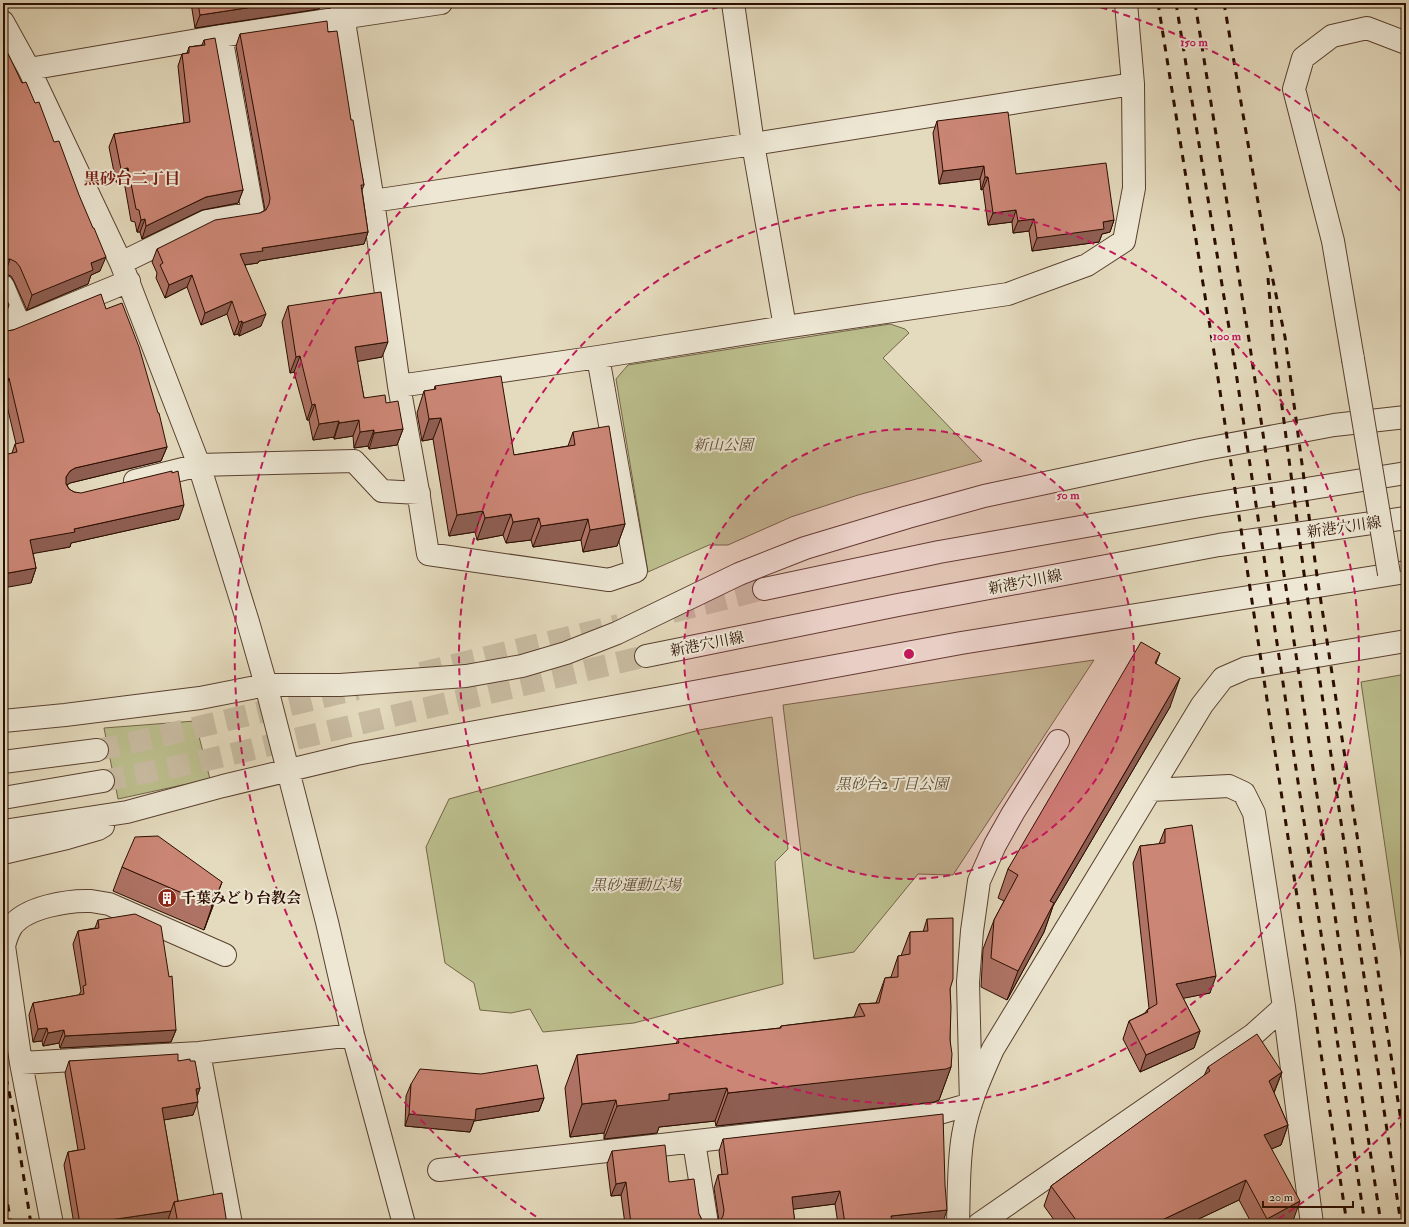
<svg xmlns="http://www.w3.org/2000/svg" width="1409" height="1227" font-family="'IM FELL Double Pica','Noto Serif JP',serif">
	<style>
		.green { fill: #bbbd8c; stroke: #736546 }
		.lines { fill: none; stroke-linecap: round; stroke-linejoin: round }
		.minor-tunnel { stroke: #c8bba1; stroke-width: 22; stroke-dasharray: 22 11; stroke-linecap: butt }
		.minor-casing { stroke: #59402f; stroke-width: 24 }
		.minor { stroke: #ede7d4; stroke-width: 22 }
		.rail { stroke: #2b0d00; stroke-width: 3; stroke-dasharray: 7 7; stroke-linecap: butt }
		.minor-bridge-casing { stroke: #59402f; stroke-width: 24; stroke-linecap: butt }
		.minor-bridge { stroke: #ede7d4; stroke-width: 22 }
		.wall { fill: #af7365; stroke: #2b0d00 }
		.shaded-wall { fill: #8e5e52; stroke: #2b0d00 }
		.building { fill: #cb8675; stroke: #2b0d00 }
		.ring { fill: none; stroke: #c2185b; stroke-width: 2; stroke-dasharray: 7 5 }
		.labels { text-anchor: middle; stroke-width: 4; stroke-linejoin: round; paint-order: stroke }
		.park-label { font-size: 15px; font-style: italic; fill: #5d4b31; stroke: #ede7d4 }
		.street-label { font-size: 15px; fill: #2b0d00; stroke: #ede7d4 }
		.poi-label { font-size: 15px; font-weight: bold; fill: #2b0d00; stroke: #ede7d4; text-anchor: start }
		.neighbourhood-label { font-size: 16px; font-weight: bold; fill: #7a1f14; stroke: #ede7d4 }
		.centre { fill: #c2185b; stroke: #ede7d4; stroke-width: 2 }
		.ring-label { font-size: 12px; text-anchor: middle; font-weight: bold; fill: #c2185b; stroke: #ede7d4; stroke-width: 4; stroke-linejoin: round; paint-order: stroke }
	</style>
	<rect width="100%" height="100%" fill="#e4dabd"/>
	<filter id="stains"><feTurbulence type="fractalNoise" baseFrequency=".005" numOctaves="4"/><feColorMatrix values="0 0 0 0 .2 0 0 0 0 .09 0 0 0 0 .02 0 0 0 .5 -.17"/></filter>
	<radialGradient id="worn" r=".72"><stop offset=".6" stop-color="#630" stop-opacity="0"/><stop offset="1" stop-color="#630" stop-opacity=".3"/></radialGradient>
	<path class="green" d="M 890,324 L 905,329 L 909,333 L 883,358 L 982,461 L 858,495 L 791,517 L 728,545 L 709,545 L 648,572 L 616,379 L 628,365 Z
		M 1094,660 L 953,875 L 918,874 L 854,952 L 814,959 L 783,705 Z
		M 1406,674 L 1406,990 L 1361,682 Z
		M 772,717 L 788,849 L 775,862 L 783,984 L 634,1023 L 543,1032 L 530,1009 L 511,1013 L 480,1010 L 474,983 L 445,963 L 426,847 L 449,799 L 699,730 Z
		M 195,721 L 210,779 L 118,799 L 104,728 Z"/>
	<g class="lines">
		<path class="minor-tunnel" d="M 672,612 L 764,589
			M 421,673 L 619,625
			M 97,750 L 144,740 L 357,689
			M 103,781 L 194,763 L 646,656"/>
		<g class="minor-casing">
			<path id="minor" d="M 341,3 L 373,201 L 399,386 L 419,497 L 428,554 L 609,580 L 636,571 L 598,357
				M 733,3 L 753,144 L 785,327
				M 3,22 L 29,69 L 121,263 L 199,465 L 248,622 L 266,685 L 327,922 L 353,1035 L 404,1224
				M 29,69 L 221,36 L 441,3
				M 373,201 L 753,144 L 1133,84
				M 121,263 L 207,221 L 253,213 L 221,36
				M 3,286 L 20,326
				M 3,333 L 129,281
				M 1353,359 L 1333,241 L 1294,89 L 1303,58 L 1332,36 L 1367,28 L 1406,43
				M 399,386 L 598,357 L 785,327 L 1008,294 L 1087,265 L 1124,241 L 1134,188 L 1133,84 L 1126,3
				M 135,481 L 199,465 L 354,461 L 382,491 L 419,493
				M 764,589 L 939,552 L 1200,506 L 1406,473
				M 646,656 L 898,605 L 1219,545 L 1406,518
				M 3,721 L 65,715 L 200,698 L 266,685 L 340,685 L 466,676 L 522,666 L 566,653 L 617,633 L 739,574 L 805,548 L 908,517 L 984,496 L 1200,450 L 1334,425 L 1406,417
				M 3,762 L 97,750
				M 1151,790 L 1229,786 L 1244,793 L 1254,813 L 1284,1007 L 1312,1224
				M 3,798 L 103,781
				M 3,831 L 127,812 L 223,786 L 356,754 L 961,643 L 1406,572
				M 3,853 L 67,838 L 98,829 L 103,826
				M 199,1053 L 231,1224
				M 21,1063 L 199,1053 L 353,1035
				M 694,1142 L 707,1224
				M 439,1170 L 936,1114 L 971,1104 L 968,982 L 972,931 L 979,881 L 995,845 L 1013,813 L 1058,741
				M 52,1224 L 21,1063 L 4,946 C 6,938 8,932 12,926 C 26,907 69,900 91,901 C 97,902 103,903 109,904 L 225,955
				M 958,1224 C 959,1195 958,1164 963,1135 C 968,1105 981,1076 993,1049 L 1202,705 L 1223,678 L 1246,668 L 1406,641
				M 979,1224 L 1254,1034 L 1284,1007"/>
		</g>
		<use href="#minor" class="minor"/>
		<path class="rail" d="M 1158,3 L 1214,352 L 1347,1224
			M 1176,3 L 1232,346 L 1365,1224
			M 1195,3 L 1249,340 L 1381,1224
			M 1224,3 L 1265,243 L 1285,337 L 1317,576 L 1406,1153
			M 1268,278 L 1273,338 L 1305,581 L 1401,1224
			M 3,1064 L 14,1115 L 31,1224
			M 3,1177 L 11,1224"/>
		<g class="minor-bridge-casing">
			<path id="minor-bridge" d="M 1353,359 L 1389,574"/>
		</g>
		<use href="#minor-bridge" class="minor-bridge"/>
	</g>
	<path class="wall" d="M 191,3 L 321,3 L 319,9 L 195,28 Z
		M 328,32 L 351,120 L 364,185 L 362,190 L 368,232 L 364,244 L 259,261 L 258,263 L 245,265 L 261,326 L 239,336 L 238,334 L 234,335 L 227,314 L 201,325 L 187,287 L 165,298 L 156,278 L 157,273 L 152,262 L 157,249 L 260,213 L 265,210 L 236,46 L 240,34 Z
		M 204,40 L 243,190 L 238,203 L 202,210 L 142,239 L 140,232 L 137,232 L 135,222 L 131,221 L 124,181 L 116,182 L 109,147 L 114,134 L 184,123 L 178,66 L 182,54 L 187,53 L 189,47 L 202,45 Z
		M 3,43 L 100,271 L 91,275 L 88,284 L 27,310 L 14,281 L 11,276 L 5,274 L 3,274 Z
		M 937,121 L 1016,174 L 1114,220 L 1110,232 L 1102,234 L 1099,242 L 1032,251 L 1029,231 L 1013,233 L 1012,222 L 988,225 L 983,189 L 981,190 L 980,179 L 939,184 L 933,133 Z
		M 288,306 L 382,357 L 357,361 L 364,398 L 386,403 L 403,429 L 397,445 L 369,449 L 368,446 L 354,448 L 353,436 L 334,439 L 334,437 L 313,440 L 309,420 L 307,420 L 294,372 L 290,373 L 282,322 Z
		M 106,309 L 167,447 L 161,461 L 70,483 L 67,485 L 69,489 L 74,492 L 179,519 L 71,543 L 70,547 L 33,553 L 36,568 L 31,583 L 12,453 L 15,444 L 16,444 L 4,393 L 3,393 L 3,329 L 6,331 L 13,330 Z
		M 435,386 L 514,455 L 568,446 L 573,432 L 625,524 L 617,546 L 583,552 L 581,540 L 533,547 L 531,540 L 506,543 L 503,535 L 477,540 L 475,532 L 449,536 L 433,439 L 422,441 L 417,413 L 424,391 L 434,390 Z
		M 1160,653 L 1156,664 L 1170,707 L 1053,906 L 1044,932 L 1007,1000 L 981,987 L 983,949 L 994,920 L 1004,901 L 998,898 L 1008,869 Z
		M 1165,829 L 1210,993 L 1183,998 L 1200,1031 L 1194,1048 L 1140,1072 L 1123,1039 L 1129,1021 L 1145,1013 L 1147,1010 L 1149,1008 L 1133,863 L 1140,846 L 1159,844 Z
		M 122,867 L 213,906 L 204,930 L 113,891 Z
		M 927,919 L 950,989 L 950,1040 L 951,1067 L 939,1100 L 934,1102 L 716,1126 L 715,1121 L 659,1127 L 657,1133 L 604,1139 L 604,1133 L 570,1137 L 565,1088 L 577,1055 L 676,1044 L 678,1039 L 780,1028 L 781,1026 L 854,1017 L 859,1004 L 876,1003 L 885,978 L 891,977 L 898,956 L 901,956 L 910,932 L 923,932 Z
		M 98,920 L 176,1030 L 171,1042 L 60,1048 L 59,1043 L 43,1046 L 42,1041 L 33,1042 L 29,1015 L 33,1003 L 79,995 L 81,991 L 73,944 L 78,931 L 95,928 Z
		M 69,1061 L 190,1061 L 200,1088 L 197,1097 L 193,1115 L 164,1120 L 178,1201 L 227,1224 L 166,1224 L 167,1223 L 162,1224 L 74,1224 L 64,1165 L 68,1152 L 78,1150 L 65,1073 Z
		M 1208,1067 L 1282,1072 L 1274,1093 L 1288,1125 L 1281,1145 L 1271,1149 L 1293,1221 L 1287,1224 L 1252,1224 L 1239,1200 L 1188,1224 L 1057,1224 L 1044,1206 L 1051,1186 L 1204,1076 Z
		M 411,1084 L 544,1098 L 539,1111 L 474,1121 L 470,1132 L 405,1126 L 406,1096 Z
		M 723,1139 L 943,1222 L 928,1224 L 838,1224 L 835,1204 L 793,1209 L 795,1224 L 625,1224 L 621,1195 L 611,1196 L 607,1164 L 612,1151 L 669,1182 L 699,1214 L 702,1220 L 707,1223 L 713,1224 L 719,1221 L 714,1188 L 718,1175 L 722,1175 L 719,1151 Z"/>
	<path class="shaded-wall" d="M 279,3 L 321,3 L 319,9 L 195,28 L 200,15 Z
		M 984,166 L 980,179 L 939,184 L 943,171 Z
		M 128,168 L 124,181 L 116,182 L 121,169 Z
		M 985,177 L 988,177 L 983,189 L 981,190 Z
		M 243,190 L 238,203 L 202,210 L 142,239 L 146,226 L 206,197 Z
		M 1016,210 L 1012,222 L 988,225 L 993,213 Z
		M 145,219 L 140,232 L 137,232 L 141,220 Z
		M 1034,219 L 1029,231 L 1013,233 L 1018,221 Z
		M 1114,220 L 1110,232 L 1102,234 L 1099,242 L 1032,251 L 1037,238 L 1103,222 Z
		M 368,232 L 364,244 L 259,261 L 258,263 L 236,266 L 240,254 L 262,248 Z
		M 106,257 L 100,271 L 91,275 L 88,284 L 27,310 L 32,295 L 91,263 Z
		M 10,259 L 5,274 L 3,274 L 3,260 Z
		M 192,275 L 187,287 L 165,298 L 169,285 Z
		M 232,301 L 227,314 L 201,325 L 205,313 Z
		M 9,305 L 4,319 L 3,320 L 3,308 Z
		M 266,314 L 261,326 L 239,336 L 243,323 Z
		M 242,321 L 238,334 L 234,335 L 239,322 Z
		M 388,342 L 382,357 L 349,363 L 355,347 Z
		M 300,356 L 294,372 L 290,373 L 296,357 Z
		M 9,378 L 4,393 L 3,393 L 3,381 Z
		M 315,404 L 309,420 L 307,420 L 312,405 Z
		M 441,418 L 433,439 L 422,441 L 429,419 Z
		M 359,420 L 353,436 L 334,439 L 339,423 Z
		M 339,421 L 334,437 L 313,440 L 319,424 Z
		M 403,429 L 397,445 L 369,449 L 374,433 Z
		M 374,430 L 368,446 L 354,448 L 360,432 Z
		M 167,447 L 161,461 L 70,483 L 65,486 L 66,477 L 70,471 L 75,468 Z
		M 184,505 L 179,519 L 71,543 L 70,547 L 25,555 L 30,540 L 74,529 Z
		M 483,511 L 475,532 L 449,536 L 457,515 Z
		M 511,514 L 503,535 L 477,540 L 485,518 Z
		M 539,518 L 531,540 L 506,543 L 513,522 Z
		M 588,519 L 581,540 L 533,547 L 541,526 Z
		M 625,524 L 617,546 L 583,552 L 590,530 Z
		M 36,568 L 31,583 L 3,588 L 3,574 Z
		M 1180,678 L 1170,707 L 1053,906 L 1044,932 L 1007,1000 L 1018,971 L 1050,901 Z
		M 222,882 L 204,930 L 212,906 Z
		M 1216,976 L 1210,993 L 1170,1001 L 1176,984 Z
		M 47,1028 L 42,1041 L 33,1042 L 38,1029 Z
		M 64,1030 L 59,1043 L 43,1046 L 48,1033 Z
		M 176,1030 L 171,1042 L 60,1048 L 65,1036 Z
		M 1200,1031 L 1194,1048 L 1140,1072 L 1146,1055 Z
		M 951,1067 L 939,1100 L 934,1102 L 716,1126 L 728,1093 Z
		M 1282,1072 L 1274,1092 L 1261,1101 L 1269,1081 Z
		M 200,1088 L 195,1101 L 196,1089 Z
		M 727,1088 L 715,1121 L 659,1127 L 657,1133 L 604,1139 L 617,1106 L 669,1094 Z
		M 544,1098 L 539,1111 L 474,1121 L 470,1132 L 405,1126 L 409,1114 L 476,1109 Z
		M 616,1100 L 604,1133 L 570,1137 L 582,1104 Z
		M 198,1102 L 193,1115 L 157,1121 L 162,1108 Z
		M 1288,1125 L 1281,1145 L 1257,1155 L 1264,1135 Z
		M 1246,1180 L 1239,1200 L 1188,1224 L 1158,1224 L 1160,1221 Z
		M 626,1182 L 621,1195 L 611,1196 L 616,1184 Z
		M 840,1191 L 835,1204 L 787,1210 L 792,1197 Z
		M 1300,1201 L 1293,1221 L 1287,1224 L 1265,1224 L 1267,1219 Z
		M 947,1210 L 943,1222 L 928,1224 L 888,1224 L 891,1216 Z
		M 171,1211 L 167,1223 L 162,1224 L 102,1224 L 103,1221 Z"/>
	<path class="building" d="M 198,3 L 279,3 L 200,15 Z
		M 327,21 L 328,32 L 337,31 L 351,120 L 353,120 L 360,162 L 364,185 L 361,185 L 368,232 L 262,248 L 263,251 L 240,254 L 266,314 L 243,323 L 242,321 L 239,322 L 232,301 L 205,313 L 192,275 L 169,285 L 160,265 L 163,263 L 157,249 L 215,220 L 260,213 L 266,210 L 269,204 L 270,198 L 240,34 Z
		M 215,38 L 243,190 L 206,197 L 146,226 L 145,219 L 141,220 L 139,210 L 136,209 L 128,168 L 121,169 L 114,134 L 190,122 L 182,54 L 189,53 L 189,47 L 205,45 L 204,40 Z
		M 3,43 L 22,83 L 26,82 L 35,103 L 39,102 L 54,142 L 59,141 L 79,195 L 93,228 L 94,228 L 106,257 L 91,263 L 93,270 L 32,295 L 20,267 L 16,262 L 10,259 L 3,260 Z
		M 1008,112 L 1016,174 L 1106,163 L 1114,220 L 1103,222 L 1104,229 L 1037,238 L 1034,219 L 1018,221 L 1016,210 L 993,213 L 988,177 L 985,177 L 984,166 L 943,171 L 937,121 Z
		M 3,291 L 9,305 L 3,308 Z
		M 381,292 L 388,342 L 355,347 L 364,398 L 385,395 L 386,403 L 398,401 L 403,429 L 374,433 L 374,430 L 360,432 L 359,420 L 339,423 L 339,421 L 319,424 L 315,404 L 312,405 L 300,356 L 296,357 L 288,306 Z
		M 101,294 L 106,309 L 122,303 L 139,347 L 158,413 L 159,413 L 167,447 L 75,468 L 70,471 L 66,477 L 66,484 L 69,489 L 74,492 L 81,493 L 172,471 L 172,473 L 178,471 L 184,505 L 74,529 L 75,532 L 30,540 L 36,568 L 3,574 L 3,455 L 17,452 L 15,444 L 24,442 L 9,378 L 3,381 L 3,329 L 6,331 L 13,330 Z
		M 501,376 L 514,455 L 575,445 L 573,432 L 609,426 L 625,524 L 590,530 L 588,519 L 541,526 L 539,518 L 513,522 L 511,514 L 485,518 L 483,511 L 457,515 L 441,418 L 429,419 L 424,391 L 436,389 L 435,386 Z
		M 1141,642 L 1160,653 L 1155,663 L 1180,678 L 1050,901 L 1054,903 L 1018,971 L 991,958 L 994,920 L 1018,875 L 1008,869 Z
		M 1192,825 L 1216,976 L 1176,984 L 1200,1031 L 1146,1055 L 1129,1021 L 1148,1012 L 1147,1010 L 1157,1004 L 1140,846 L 1165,843 L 1165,829 Z
		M 158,836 L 222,882 L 212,906 L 122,867 L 135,837 Z
		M 135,914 L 161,926 L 169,977 L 172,976 L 176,1030 L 65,1036 L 64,1030 L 48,1033 L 47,1028 L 38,1029 L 33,1003 L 84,994 L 83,986 L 86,985 L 78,931 L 99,928 L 98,920 Z
		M 953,918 L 953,979 L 950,989 L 951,1007 L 950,1040 L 952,1054 L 951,1067 L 946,1069 L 728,1093 L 727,1088 L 669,1094 L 669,1100 L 617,1106 L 616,1100 L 582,1104 L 577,1055 L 679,1043 L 678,1039 L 781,1028 L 781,1026 L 865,1016 L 859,1004 L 879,1003 L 885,978 L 898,977 L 898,956 L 910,954 L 910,932 L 928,931 L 927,919 Z
		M 1257,1034 L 1282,1072 L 1269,1081 L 1288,1125 L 1264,1135 L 1300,1201 L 1267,1219 L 1246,1180 L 1160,1221 L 1161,1224 L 1079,1224 L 1051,1186 L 1210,1071 L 1208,1067 Z
		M 178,1054 L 178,1061 L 190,1059 L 190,1061 L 195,1061 L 200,1088 L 196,1089 L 198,1102 L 162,1108 L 178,1201 L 174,1202 L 171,1211 L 103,1221 L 104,1224 L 80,1224 L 68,1152 L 85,1149 L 69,1061 Z
		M 537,1065 L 544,1098 L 476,1109 L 475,1120 L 409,1114 L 411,1084 L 420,1069 L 481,1074 Z
		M 943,1114 L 945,1185 L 947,1210 L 891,1216 L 892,1224 L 845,1224 L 840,1191 L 792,1197 L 795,1224 L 631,1224 L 626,1182 L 616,1184 L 612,1151 L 665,1145 L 669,1182 L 694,1179 L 699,1214 L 702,1220 L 707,1223 L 713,1224 L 720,1221 L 723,1216 L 724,1210 L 718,1175 L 728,1174 L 723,1139 Z
		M 222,1193 L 227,1224 L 178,1224 L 174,1202 Z"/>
	<circle cx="909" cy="654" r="225" fill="#c2185b" fill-opacity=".12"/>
	<g class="ring">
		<circle cx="909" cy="654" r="225"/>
		<circle cx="909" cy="654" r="450"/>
		<path d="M1403 1114A675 675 0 0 1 1272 1223M546 1223A675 675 0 0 1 729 4M1089 4A675 675 0 0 1 1403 194"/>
	</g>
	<defs>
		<g id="building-disc" transform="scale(1)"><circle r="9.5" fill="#8f2418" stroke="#ede7d4"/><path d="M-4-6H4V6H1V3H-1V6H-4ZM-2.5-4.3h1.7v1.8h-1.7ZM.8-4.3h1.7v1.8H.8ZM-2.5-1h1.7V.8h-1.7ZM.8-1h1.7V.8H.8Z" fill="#fff"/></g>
	</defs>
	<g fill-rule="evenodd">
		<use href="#building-disc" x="167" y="898"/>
	</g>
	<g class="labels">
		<g class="park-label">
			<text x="723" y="450">新山公園</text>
			<text x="892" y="789">黒砂台2丁目公園</text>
			<text x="636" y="890">黒砂運動広場</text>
		</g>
		<g class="street-label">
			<text transform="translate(1344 527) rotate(-8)" y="5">新港穴川線</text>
			<text transform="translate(1025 582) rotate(-11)" y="5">新港穴川線</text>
			<text transform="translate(707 644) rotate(-11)" y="5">新港穴川線</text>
		</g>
		<g class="poi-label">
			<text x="181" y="903">千葉みどり台教会</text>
		</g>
		<g class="neighbourhood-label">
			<text x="132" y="184">黒砂台二丁目</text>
		</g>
	</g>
	<circle cx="909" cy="654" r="6" class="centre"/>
	<g class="ring-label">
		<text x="1194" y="46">150 m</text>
		<text x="1227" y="340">100 m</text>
		<text x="1068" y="499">50 m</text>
	</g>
	<rect width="1409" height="1227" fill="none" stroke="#e4dabd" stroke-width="16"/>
	<rect x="4" y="4" width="1401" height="1219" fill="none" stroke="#2b0d00" stroke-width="2"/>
	<rect x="8" y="8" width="1393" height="1211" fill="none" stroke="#2b0d00"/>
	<path d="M1263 1201v6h90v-6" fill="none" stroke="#2b0d00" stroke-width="2"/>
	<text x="1269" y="1201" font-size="12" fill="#2b0d00" stroke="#ede7d4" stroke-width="3" paint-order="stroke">20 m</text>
	<rect width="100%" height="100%" filter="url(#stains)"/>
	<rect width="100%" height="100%" fill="url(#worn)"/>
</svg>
